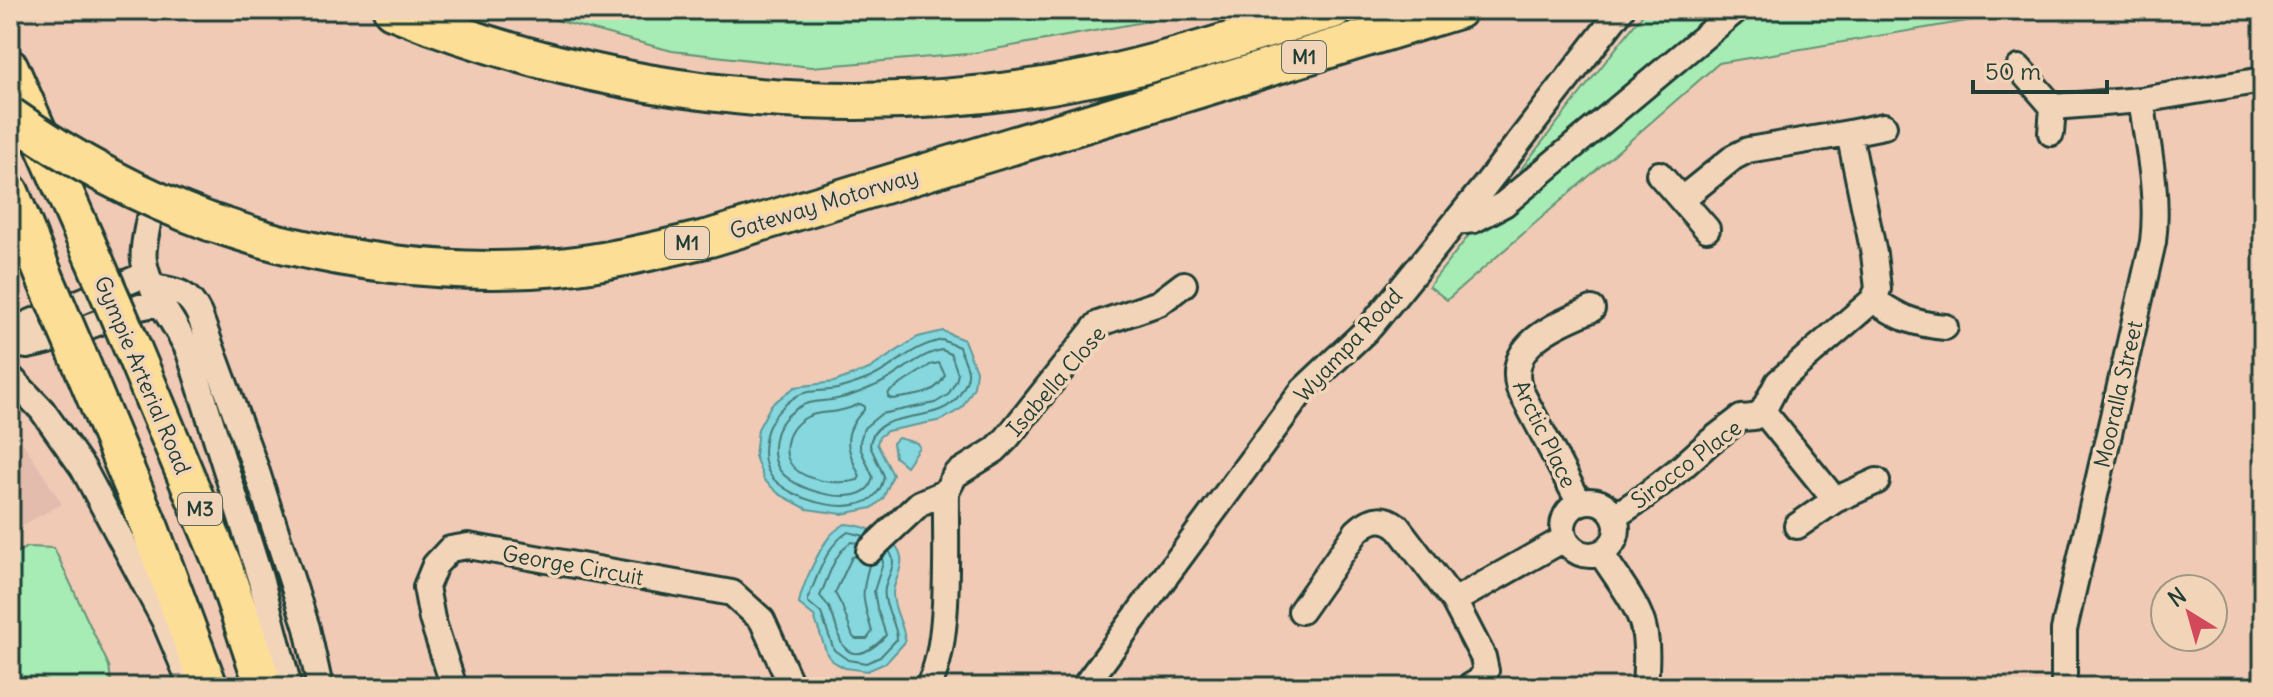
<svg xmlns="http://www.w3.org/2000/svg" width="2273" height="697" font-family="Delius,sans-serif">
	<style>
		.built { fill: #e4bcad }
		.green { fill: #a7ebb5; stroke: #639474; stroke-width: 2 }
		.water { fill: #86d7de; stroke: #5d999a; stroke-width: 2 }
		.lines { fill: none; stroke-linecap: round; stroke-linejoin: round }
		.shore { stroke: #487b78; stroke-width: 2 }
		.minor-casing { stroke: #1f3d34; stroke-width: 30 }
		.highway-casing { stroke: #1f3d34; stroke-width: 42 }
		.minor { stroke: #f2d5b9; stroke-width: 24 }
		.highway { stroke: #fdde96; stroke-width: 36 }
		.highway-bridge-casing { stroke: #1f3d34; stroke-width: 42; stroke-linecap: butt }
		.highway-bridge { stroke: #fdde96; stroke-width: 36 }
		.labels { text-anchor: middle; stroke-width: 7; stroke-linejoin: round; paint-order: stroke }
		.shield { fill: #f2d5b9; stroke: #5e6b5c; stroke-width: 2 }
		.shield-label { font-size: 20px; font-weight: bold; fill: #1f3d34 }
		.street-label { font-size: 22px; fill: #1f3d34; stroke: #f2d5b9 }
	</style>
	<rect width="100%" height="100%" fill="#f1cab6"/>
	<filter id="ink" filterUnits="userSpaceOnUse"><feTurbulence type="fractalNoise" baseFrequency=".0125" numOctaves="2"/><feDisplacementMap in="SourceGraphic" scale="16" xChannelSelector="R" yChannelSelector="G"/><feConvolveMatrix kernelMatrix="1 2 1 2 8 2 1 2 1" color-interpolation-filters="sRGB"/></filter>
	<g filter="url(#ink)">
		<path class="built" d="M 10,422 L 62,504 L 10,532 Z"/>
		<path class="green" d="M 518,10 L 1191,10 L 1149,21 L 968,54 L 811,67 L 672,51 Z
			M 1646,10 L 2032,10 L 1719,63 L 1447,300 L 1429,286 Z
			M 27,547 L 54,548 L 109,666 L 112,687 L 10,687 L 10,557 Z"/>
		<path class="water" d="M 943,331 L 964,340 L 976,371 L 974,387 L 962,408 L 942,420 L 887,431 L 879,437 L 877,444 L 893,475 L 883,499 L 872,508 L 842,514 L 807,509 L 779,494 L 764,480 L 755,456 L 758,429 L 771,405 L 795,387 L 834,382 L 869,369 L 918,337 Z
			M 898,438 L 917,443 L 919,447 L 906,466 L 895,457 L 893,443 Z
			M 845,524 C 865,525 905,539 901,564 C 900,574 893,584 893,594 C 893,611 905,625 905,642 L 886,663 L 867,671 L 845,668 L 832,661 L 827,654 L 814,616 L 799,604 C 801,588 819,549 830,536 C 834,531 840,527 845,524 Z"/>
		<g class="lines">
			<path class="shore" d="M 942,340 L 959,347 C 961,354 967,363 968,371 C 969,379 964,387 960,394 C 940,428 873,405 870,446 L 884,476 C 883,482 881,488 877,493 C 856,520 789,500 771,476 C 764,466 763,453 765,441 C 767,422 779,408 795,397 C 807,389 823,392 837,389 C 848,386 861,382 872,377 C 899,364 910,347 942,340 Z
				M 942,350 L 951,354 L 958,374 L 956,381 L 948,395 L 935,403 L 881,414 L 864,428 L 860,441 L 860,448 L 873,477 C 872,481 871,485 868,488 C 850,507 791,489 779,469 C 773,459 773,449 775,439 C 777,425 788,413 801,406 C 811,400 825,402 837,399 C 848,397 861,392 872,387 C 897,378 915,355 942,350 Z
				M 939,363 L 945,375 C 935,397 913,395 892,399 L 888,397 L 889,392 L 930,365 Z
				M 860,404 L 864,406 L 864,410 C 841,433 846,449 860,476 L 858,480 C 833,487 780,479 787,443 C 789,432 795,424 805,418 C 816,411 830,414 842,410 C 848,409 854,406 860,404 Z
				M 865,536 L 848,532 C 826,545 818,576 808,598 L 808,602 L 821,613 L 834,650 L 848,660 L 866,663 L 880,657 L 897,639 C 897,622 882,606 885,588 C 887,575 899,564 889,551
				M 858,543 L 851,542 C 834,553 828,579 820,596 C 824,601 829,605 831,612 C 836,622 837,634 842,644 C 854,664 876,647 886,635 L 877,608 L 874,591 L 883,563 L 882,558
				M 856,556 L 852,557 L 835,593 L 842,606 L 853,637 L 856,639 L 867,639 L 872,632 C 863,599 860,598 869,565"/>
			<g class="minor-casing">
				<path id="minor" d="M 2019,68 L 2053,107 L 2141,100 L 2263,80
					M 1849,133 L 1884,126
					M 2051,133 L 2053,107
					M 1659,174 L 1707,229
					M 1456,222 L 1474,220 L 1504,204 L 1736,10
					M 148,223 C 146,236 142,249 144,261 C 149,294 176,322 189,352 L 261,581 L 289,687
					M 153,287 C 177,291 188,291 199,314 L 256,469 L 307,628 L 320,687
					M 1873,300 C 1900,317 1912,324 1945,327
					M 10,335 L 29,323 L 147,274
					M 10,343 L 27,346 L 49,341 L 140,307 L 162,302
					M 10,377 L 42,410 L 83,468 L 164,620 L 186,672
					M 1763,411 L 1835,500 L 1877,481
					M1563 528a27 27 0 1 1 54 0a27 27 0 1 1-54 0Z
					M 1579,502 L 1519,388 C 1506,343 1558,324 1592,309
					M 1615,516 L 1641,499 L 1682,467 L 1711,441 L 1741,418 L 1754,417 L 1763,411 L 1778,382 L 1873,300 L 1878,289 L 1874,254 L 1849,133 L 1748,150 L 1734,157 L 1682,199
					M 1797,526 L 1835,500
					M 869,551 L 920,503 L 946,492
					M 1601,553 C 1615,576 1639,604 1644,630 C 1648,649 1646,668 1645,687
					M 1301,611 L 1357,531 C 1369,520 1382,514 1397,526 L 1454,601
					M 454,687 L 432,619 L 426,587 L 435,565 L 450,549 L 468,546 L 732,593 L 762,620 L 792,687
					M 927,687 C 952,650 945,540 946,492 L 955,475 L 995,450 L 1007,438 L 1098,324 L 1159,303 L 1184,284
					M 1084,687 L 1303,390 L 1371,326 L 1484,187 L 1621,10
					M 1469,687 L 1479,681 L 1486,671 L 1483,657 L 1454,601 L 1564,539
					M 2064,687 L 2064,630 L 2153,242 C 2159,194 2148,147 2141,100"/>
			</g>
			<g class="highway-casing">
				<path id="highway" d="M 392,10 C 615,100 858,125 1094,77 C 1174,60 1253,33 1333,10
					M 10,68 L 93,257
					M 10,192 L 45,278
					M 210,222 C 235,230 261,239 286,245 C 375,266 469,275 560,267 C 611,262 661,249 710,238 L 1458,10
					M 127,335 L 223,565 L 264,687
					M 77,353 L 150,528 L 209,687"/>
			</g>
			<use href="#minor" class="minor"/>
			<use href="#highway" class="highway"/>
			<g class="highway-bridge-casing">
				<path id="highway-bridge" d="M 10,116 C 72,160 139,196 210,222
					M 93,257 L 127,335
					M 45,278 L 77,353"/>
			</g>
			<use href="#highway-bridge" class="highway-bridge"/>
		</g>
	</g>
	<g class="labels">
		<g class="shield">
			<rect x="1282" y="41" width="44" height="32" rx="6"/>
			<rect x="665" y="227" width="44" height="32" rx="6"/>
			<rect x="178" y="493" width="44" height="32" rx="6"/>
		</g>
		<g class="shield-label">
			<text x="1304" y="64">M1</text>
			<text x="687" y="250">M1</text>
			<text x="200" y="516">M3</text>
		</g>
		<g class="street-label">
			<text transform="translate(824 203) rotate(-17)" y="8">Gateway Motorway</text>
			<text transform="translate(1348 345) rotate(-47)" y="8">Wyampa Road</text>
			<text transform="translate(143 375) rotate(67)" y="8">Gympie Arterial Road</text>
			<text transform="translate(1056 381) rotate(-49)" y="8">Isabella Close</text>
			<text transform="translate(2118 394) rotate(-77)" y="8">Mooralla Street</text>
			<text transform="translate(1545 434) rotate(64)" y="8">Arctic Place</text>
			<text transform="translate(1686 464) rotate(-37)" y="8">Sirocco Place</text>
			<text transform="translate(573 565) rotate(10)" y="8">George Circuit</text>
		</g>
	</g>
	<rect width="2273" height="697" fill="none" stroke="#f2d5b9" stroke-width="40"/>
	<rect x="20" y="20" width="2233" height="657" fill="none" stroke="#1f3d34" stroke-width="3" filter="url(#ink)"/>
	<g transform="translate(2189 613) rotate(323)"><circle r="38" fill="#f2d5b9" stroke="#9e9884" stroke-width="2"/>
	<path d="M0-6L14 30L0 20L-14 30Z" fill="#d1495b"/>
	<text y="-12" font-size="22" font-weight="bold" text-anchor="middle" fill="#1f3d34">N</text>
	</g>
	<path d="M1973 80v12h134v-12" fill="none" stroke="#1f3d34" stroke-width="4"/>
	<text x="1985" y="80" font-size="24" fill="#1f3d34" stroke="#f2d5b9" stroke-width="6" paint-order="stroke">50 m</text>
</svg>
